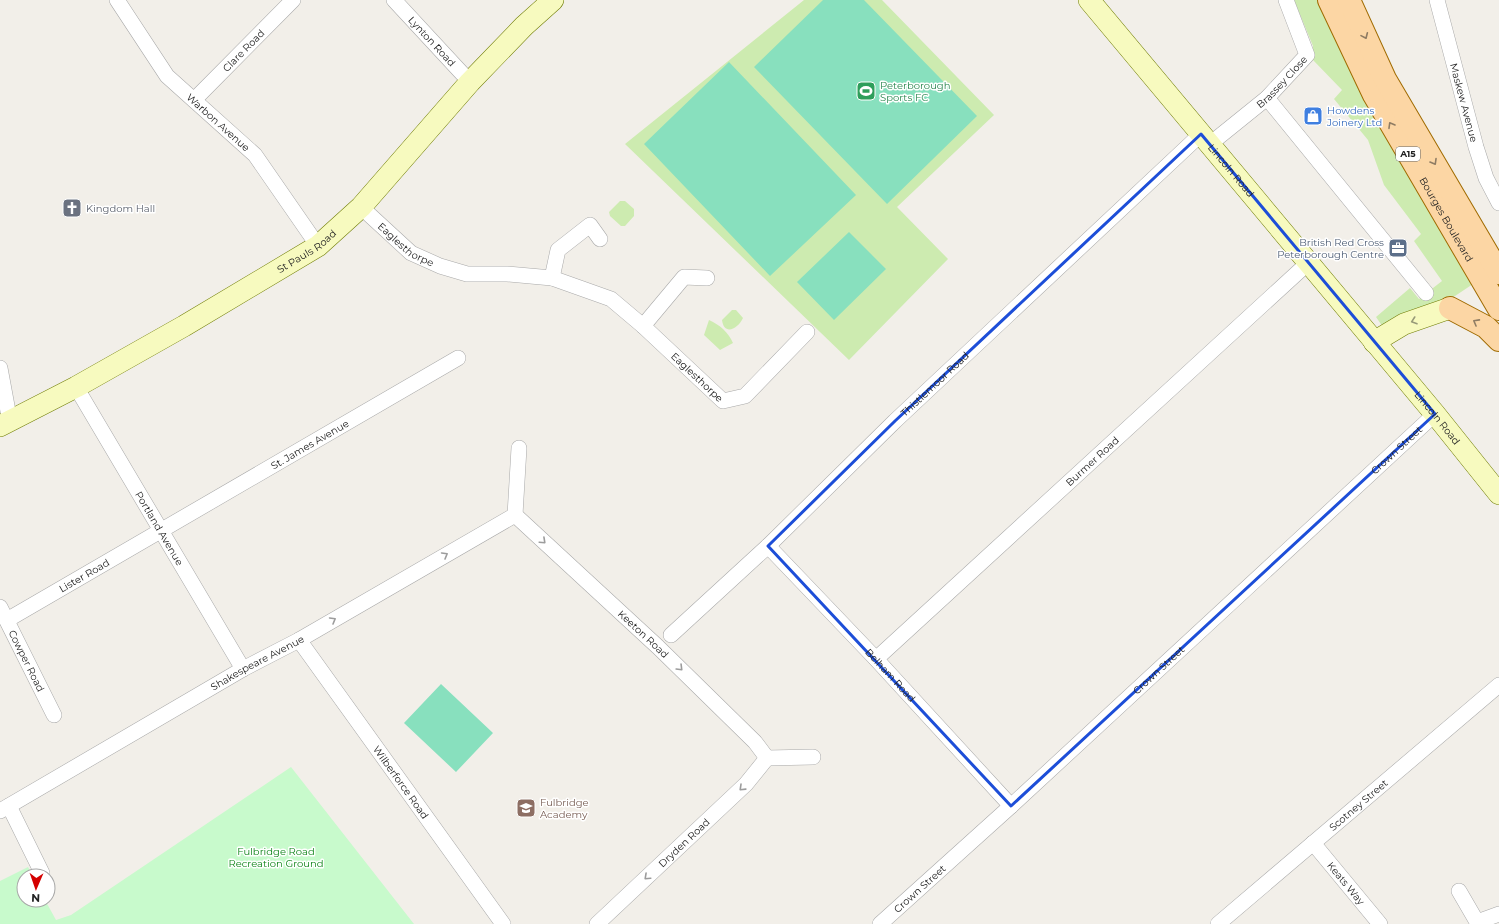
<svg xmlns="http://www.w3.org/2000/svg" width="1499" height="924" font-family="Montserrat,sans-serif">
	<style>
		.grass { fill: #cdebb0 }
		.park { fill: #c8facc }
		.pitch { fill: #88e0be }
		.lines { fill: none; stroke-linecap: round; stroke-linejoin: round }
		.street-casing { stroke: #a9a9a9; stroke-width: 16 }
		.secondary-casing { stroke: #707d05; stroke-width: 22 }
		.primary-casing { stroke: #a06b00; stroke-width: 24 }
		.street { stroke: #fff; stroke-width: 15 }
		.secondary { stroke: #f7fabf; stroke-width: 21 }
		.primary { stroke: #fcd6a4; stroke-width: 22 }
		.oneway { stroke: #8f7c63 }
		.oneway2 { stroke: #979978 }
		.oneway3 { stroke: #9c9c9c }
		.marked { fill: none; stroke: #1d4ed8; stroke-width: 3; stroke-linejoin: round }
		.labels { text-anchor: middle; stroke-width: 3; stroke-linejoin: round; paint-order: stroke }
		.shield { fill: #fff; stroke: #646464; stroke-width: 1 }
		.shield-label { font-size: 9px; font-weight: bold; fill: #222 }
		.street-label { font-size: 10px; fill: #222; stroke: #fff }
		.leisure-label { font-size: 10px; fill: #27864d; stroke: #fff; text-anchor: start }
		.shop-label { font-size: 10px; fill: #366cbe; stroke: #fff; text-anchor: start }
		.worship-label { font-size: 10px; fill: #5b616d; stroke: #fff; text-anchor: start }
		.service-label { font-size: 10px; fill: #4e5e75; stroke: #fff; text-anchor: end }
		.education-label { font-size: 10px; fill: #785e54; stroke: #fff; text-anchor: start }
		.park-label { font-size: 10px; fill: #0c8416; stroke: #fff }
	</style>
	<rect width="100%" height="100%" fill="#f2efe9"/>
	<path class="grass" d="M 804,0 L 882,0 L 994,115 L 897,207 L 948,259 L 849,360 L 625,144 Z
		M 1294,0 L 1321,0 L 1473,284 L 1440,306 L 1385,330 L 1376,317 L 1410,288 L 1419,299 L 1442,281 L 1414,241 L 1421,234 L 1384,185 L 1368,140 L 1334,99 L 1342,90 L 1313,60 L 1313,46 Z
		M 620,201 L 625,201 L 634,209 L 634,216 L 625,226 L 621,226 L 610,216 L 609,212 Z
		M 732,310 L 736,310 L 743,318 C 738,329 724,336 722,320 Z
		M 709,320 C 720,325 728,332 733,343 L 720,350 L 704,335 Z"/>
	<path class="park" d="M 291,767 L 414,924 L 0,924 L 0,881 L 28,867 L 33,876 L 24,876 L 24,900 L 45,900 L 56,920 L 71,915 Z"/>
	<path class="pitch" d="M 823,0 L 864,0 L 977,116 L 887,204 L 754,67 Z
		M 729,62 L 856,195 L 770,276 L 644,144 Z
		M 849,232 L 886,269 L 834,320 L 797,282 Z
		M 441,684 L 493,733 L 456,772 L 404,723 Z"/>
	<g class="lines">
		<g class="street-casing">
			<g id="street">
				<path id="s1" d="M 117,0 L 167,76 L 255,155 L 318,246"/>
				<path id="s2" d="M 394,0 L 470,82"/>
				<path id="s3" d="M 1437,0 L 1476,147 L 1486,178 L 1499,203"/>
				<path d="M 1267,98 L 1426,293"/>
				<path id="s4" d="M 194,100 L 293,0"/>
				<path id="s5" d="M 1210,144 L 1267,98 L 1307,55 L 1286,0"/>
				<path id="s6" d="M 361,207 L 411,253 L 440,266 L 467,274 L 507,274 L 552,278 L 611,299 L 643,326 L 723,401 L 745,396 L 807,332"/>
				<path d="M 552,278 L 558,250 L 590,225 L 600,239"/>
				<path d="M 643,326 L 684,277 L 707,278"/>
				<path d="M 0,368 L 10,422"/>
				<path id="s7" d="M 76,387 L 243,669"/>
				<path id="s8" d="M 515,515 L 658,647 L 755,742 L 767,758"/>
				<path d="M 515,515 L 519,448"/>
				<path id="s9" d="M 768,546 L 876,659 L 1011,806"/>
				<path id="s10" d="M 0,607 L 54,715"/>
				<path id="s11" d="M 7,620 L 458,358"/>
				<path id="s12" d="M 671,635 L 768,546 L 895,421 L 1201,134"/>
				<path id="s13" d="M 299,640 L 503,924"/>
				<path id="s14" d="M 876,659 L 1308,263"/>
				<path d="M 767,758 L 813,757"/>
				<path d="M 9,806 L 42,873"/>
				<path id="s15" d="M 0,811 L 243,669 L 299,640 L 515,515"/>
				<path id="s16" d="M 1313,843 L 1380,924"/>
				<path d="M 1459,891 L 1477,922 L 1499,914"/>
				<path id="s17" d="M 597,924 L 746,784 L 767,758"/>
				<path id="s18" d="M 880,924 L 1011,806 L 1435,414"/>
				<path id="s19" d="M 1218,924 L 1499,685"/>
			</g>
		</g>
		<g class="secondary-casing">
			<g id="secondary">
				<path id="s20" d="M 1089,0 L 1435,414 L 1499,494"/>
				<path d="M 1374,342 L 1404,324 L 1450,308"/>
				<path id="s21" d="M 0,426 L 76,387 L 184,326 L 318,246 L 361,207 L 470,82 L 524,26 L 553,0"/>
			</g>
		</g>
		<g class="primary-casing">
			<g id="primary">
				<path id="s22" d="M 1329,0 L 1374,95 L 1499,309"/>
				<path d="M 1349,0 L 1385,79 L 1499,273"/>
				<path d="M 1450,308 L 1486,327 L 1499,340"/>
			</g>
		</g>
		<use href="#street" class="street"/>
		<use href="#secondary" class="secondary"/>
		<use href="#primary" class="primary"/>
	</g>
	<defs><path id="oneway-chevron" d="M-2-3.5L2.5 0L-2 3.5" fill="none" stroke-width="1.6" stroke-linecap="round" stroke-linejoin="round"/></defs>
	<g class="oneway">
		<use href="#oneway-chevron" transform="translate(1365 36) rotate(66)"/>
		<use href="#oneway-chevron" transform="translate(1391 125) rotate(-120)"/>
		<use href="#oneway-chevron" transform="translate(1434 162) rotate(60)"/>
		<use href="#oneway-chevron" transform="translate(1476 322) rotate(-151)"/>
	</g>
	<use class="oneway2" href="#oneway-chevron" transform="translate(1414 321) rotate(161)"/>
	<g class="oneway3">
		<use href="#oneway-chevron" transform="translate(543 541) rotate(43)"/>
		<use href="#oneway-chevron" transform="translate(445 555) rotate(-30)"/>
		<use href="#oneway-chevron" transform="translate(333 620) rotate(-30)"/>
		<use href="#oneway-chevron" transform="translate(680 668) rotate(45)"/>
		<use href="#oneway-chevron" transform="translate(742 788) rotate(136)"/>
		<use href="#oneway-chevron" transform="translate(647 877) rotate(137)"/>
	</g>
	<path class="marked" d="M 1201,134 L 1435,414 L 1011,806 L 768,546 L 895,421 Z"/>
	<defs>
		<g id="stadium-square" transform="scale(1)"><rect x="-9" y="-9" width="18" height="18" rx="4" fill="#2e9e5b" stroke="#fff"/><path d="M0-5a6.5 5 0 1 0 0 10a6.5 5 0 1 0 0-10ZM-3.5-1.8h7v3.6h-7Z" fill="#fff"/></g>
		<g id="shop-square" transform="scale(1)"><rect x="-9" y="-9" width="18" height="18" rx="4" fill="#3f7fe0" stroke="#fff"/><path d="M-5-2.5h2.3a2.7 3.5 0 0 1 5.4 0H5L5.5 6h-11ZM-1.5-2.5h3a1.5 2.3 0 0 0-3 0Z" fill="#fff"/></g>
		<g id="church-square" transform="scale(1)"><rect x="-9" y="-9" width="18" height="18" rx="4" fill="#6b7280" stroke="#fff"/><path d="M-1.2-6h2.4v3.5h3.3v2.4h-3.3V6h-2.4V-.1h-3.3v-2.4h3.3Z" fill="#fff"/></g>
		<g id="office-square" transform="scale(1)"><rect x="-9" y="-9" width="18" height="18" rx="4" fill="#5c6f8a" stroke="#fff"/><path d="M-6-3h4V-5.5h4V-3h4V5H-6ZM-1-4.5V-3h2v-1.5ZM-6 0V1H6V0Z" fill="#fff"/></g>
		<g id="school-square" transform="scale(1)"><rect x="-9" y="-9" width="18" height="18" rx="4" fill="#8d6e63" stroke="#fff"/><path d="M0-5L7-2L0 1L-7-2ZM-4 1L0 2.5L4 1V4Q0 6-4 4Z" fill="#fff"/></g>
	</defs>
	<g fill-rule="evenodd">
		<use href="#stadium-square" x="866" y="91"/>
		<use href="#shop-square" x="1313" y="116"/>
		<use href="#church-square" x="72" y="208"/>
		<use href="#office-square" x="1398" y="248"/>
		<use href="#school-square" x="526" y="808"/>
	</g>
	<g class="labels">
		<rect class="shield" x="1396" y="147" width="24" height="14" rx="3"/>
		<g class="shield-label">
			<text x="1408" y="157">A15</text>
		</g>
		<g class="street-label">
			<text dy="4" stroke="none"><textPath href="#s2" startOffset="56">Lynton Road</textPath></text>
			<text dy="4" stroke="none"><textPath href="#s4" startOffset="70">Clare Road</textPath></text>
			<text dy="4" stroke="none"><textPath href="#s5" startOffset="95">Brassey Close</textPath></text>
			<text dy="4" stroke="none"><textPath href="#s3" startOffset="106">Maskew Avenue</textPath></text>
			<text dy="4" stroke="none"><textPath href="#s1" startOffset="160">Warbon Avenue</textPath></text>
			<text dy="4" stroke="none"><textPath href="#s20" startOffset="222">Lincoln Road</textPath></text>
			<text dy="4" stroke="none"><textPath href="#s22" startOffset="249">Bourges Boulevard</textPath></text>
			<text dy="4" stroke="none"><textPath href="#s6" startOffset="59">Eaglesthorpe</textPath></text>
			<text dy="4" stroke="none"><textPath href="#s21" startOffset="353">St Pauls Road</textPath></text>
			<text dy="4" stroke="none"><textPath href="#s6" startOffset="392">Eaglesthorpe</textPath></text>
			<text dy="4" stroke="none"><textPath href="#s12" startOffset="364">Thistlemoor Road</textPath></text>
			<text dy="4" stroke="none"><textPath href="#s20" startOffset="544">Lincoln Road</textPath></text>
			<text dy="4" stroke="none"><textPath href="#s11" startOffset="350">St. James Avenue</textPath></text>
			<text dy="4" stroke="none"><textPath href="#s18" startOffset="701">Crown Street</textPath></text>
			<text dy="4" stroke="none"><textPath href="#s14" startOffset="293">Burmer Road</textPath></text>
			<text dy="4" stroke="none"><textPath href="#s7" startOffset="164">Portland Avenue</textPath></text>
			<text dy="4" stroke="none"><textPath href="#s11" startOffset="89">Lister Road</textPath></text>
			<text dy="4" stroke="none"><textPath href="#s8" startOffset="175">Keeton Road</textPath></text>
			<text dy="4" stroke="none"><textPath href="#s10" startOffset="60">Cowper Road</textPath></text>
			<text dy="4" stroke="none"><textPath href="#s15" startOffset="297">Shakespeare Avenue</textPath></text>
			<text dy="4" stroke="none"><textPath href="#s18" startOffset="377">Crown Street</textPath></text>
			<text dy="4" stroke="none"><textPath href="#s9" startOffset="178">Belham Road</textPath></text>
			<text dy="4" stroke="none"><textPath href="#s13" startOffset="175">Wilberforce Road</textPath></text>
			<text dy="4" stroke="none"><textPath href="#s19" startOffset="184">Scotney Street</textPath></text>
			<text dy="4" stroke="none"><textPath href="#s17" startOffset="119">Dryden Road</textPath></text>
			<text dy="4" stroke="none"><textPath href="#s16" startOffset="52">Keats Way</textPath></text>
			<text dy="4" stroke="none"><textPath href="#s18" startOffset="53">Crown Street</textPath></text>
		</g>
		<g class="leisure-label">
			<text x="880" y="89">Peterborough<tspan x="880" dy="12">Sports FC</tspan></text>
		</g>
		<g class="shop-label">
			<text x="1327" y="114">Howdens<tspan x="1327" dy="12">Joinery Ltd</tspan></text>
		</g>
		<g class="worship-label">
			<text x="86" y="212">Kingdom Hall</text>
		</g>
		<g class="service-label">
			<text x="1384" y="246">British Red Cross<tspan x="1384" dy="12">Peterborough Centre</tspan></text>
		</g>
		<g class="education-label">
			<text x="540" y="806">Fulbridge<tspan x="540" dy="12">Academy</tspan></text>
		</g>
		<g class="park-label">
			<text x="276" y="855">Fulbridge Road<tspan x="276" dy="12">Recreation Ground</tspan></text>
		</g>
	</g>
	<g transform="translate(36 888) rotate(182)"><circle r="19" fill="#ffffff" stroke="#a7a7a7"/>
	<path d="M0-3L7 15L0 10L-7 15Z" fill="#d40000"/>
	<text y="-6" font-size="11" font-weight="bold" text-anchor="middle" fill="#222222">N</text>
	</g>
</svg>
